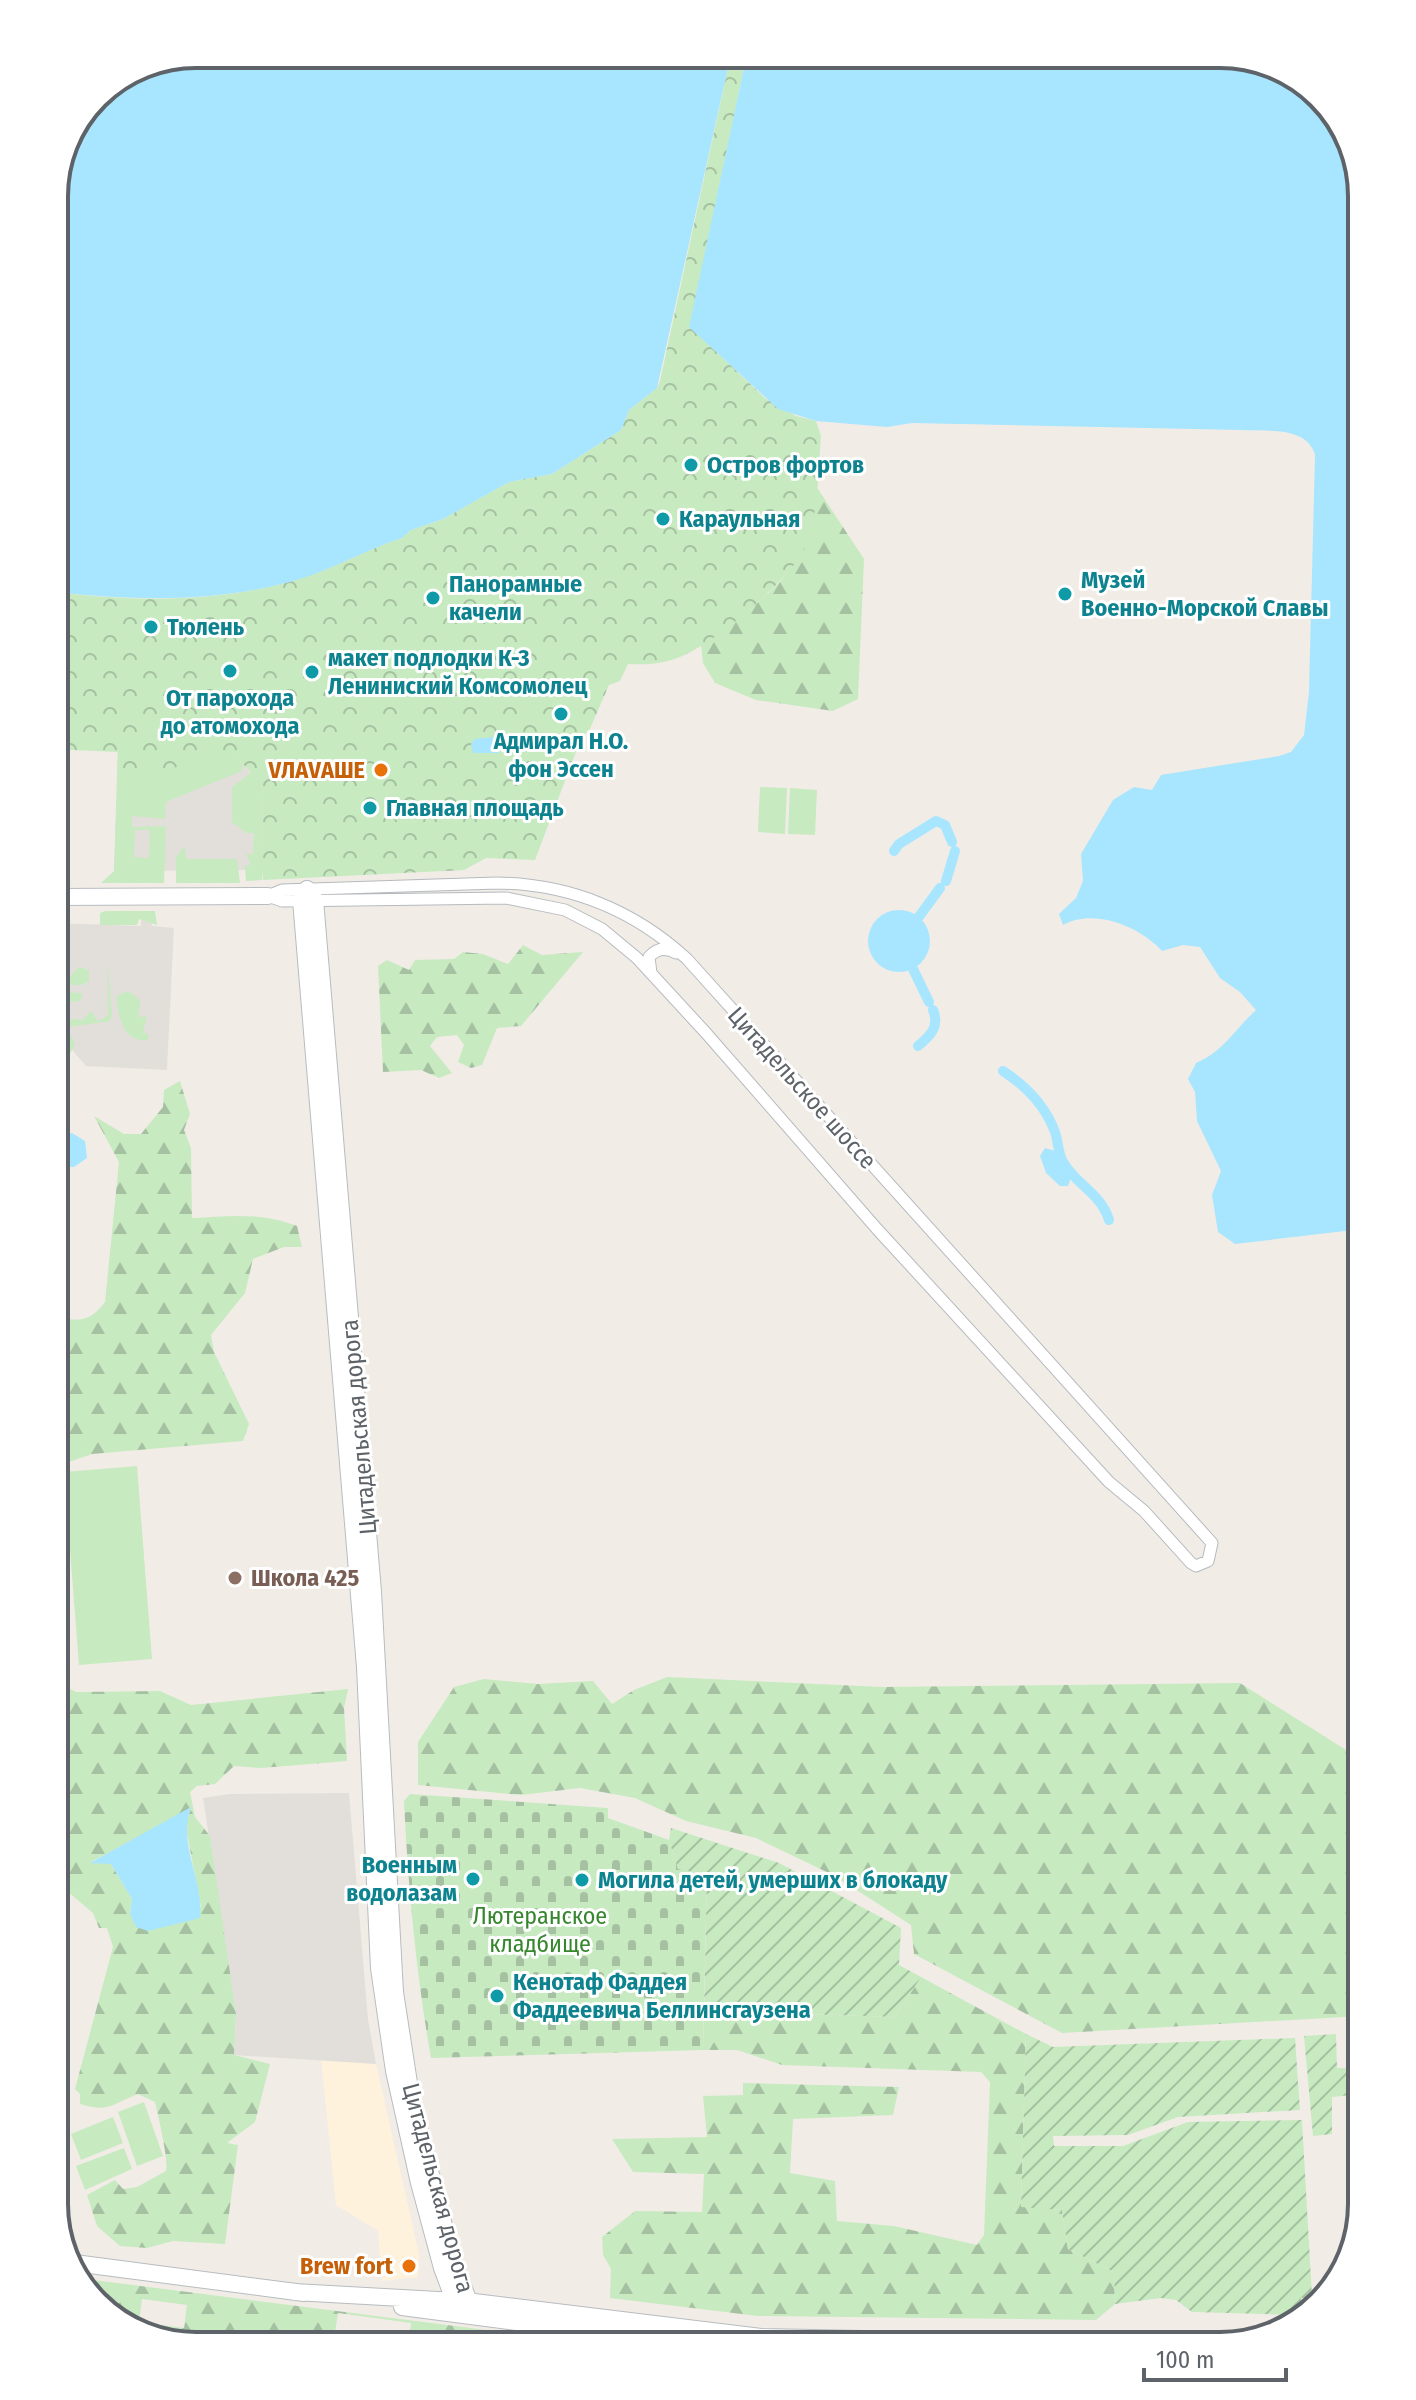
<svg xmlns="http://www.w3.org/2000/svg" width="1416" height="2400" font-family="'Fira Sans Condensed',sans-serif">
	<style>
		.commercial { fill: #fff2dd }
		.industrial { fill: #e2dfda }
		.grass { fill: #c7eac1; fill-rule: evenodd }
		.forest { fill: url(#forest-firs); fill-rule: evenodd }
		.cemetery { fill: url(#cemetery-stones) }
		.park { fill: url(#park-crowns) }
		.garden { fill: url(#garden-furrows) }
		.water { fill: #a8e5ff }
		.pier { fill: #f1ede6 }
		.lines { fill: none; stroke-linecap: round; stroke-linejoin: round }
		.canal { stroke: #a8e5ff; stroke-width: 10 }
		.street-casing { stroke: #b6babe; stroke-width: 13 }
		.secondary-casing { stroke: #b7bcc1; stroke-width: 18 }
		.street { stroke: #fff; stroke-width: 11 }
		.secondary { stroke: #fff; stroke-width: 16 }
		.culture-dot { fill: #0f9aa8; stroke: #fff; stroke-width: 3 }
		.food-dot { fill: #e8710a; stroke: #fff; stroke-width: 3 }
		.education-dot { fill: #8d6e63; stroke: #fff; stroke-width: 3 }
		.labels { text-anchor: middle; stroke-width: 6; stroke-linejoin: round; paint-order: stroke }
		.culture-label { font-size: 24px; font-weight: bold; fill: #0d838f; stroke: #fff; text-anchor: start }
		.food-label { font-size: 24px; font-weight: bold; fill: #c56008; stroke: #fff; text-anchor: end }
		.street-label { font-size: 24px; fill: #5d6368; stroke: #fff }
		.education-label { font-size: 24px; font-weight: bold; fill: #785e54; stroke: #fff; text-anchor: start }
		.park-label { font-size: 24px; fill: #36862e; stroke: #fff }
		.rim { fill: none; stroke: #5d6368; stroke-width: 4 }
	</style>
	<defs>
		<pattern id="forest-firs" width="22" height="20" patternUnits="userSpaceOnUse" patternTransform="scale(2)"><rect width="22" height="20" fill="#c7eac1"/><path d="M5 1l3.5 6h-7zM16 11l3.5 6h-7z" fill="#a5c1a1"/></pattern>
		<pattern id="cemetery-stones" width="16" height="16" patternUnits="userSpaceOnUse" patternTransform="scale(2)"><rect width="16" height="16" fill="#c7eac1"/><path d="M2 7V4a2 2 0 0 1 4 0v3zM10 15v-3a2 2 0 0 1 4 0v3z" fill="#a5c1a1"/></pattern>
		<pattern id="park-crowns" width="20" height="18" patternUnits="userSpaceOnUse" patternTransform="scale(2)"><rect width="20" height="18" fill="#c7eac1"/><path d="M2 6a3 3 0 1 1 6 0M12 15a3 3 0 1 1 6 0" fill="none" stroke="#a5c1a1"/></pattern>
		<pattern id="garden-furrows" width="10" height="10" patternUnits="userSpaceOnUse" patternTransform="scale(2)"><rect width="10" height="10" fill="#c7eac1"/><path d="M-1 1l2-2M0 10L10 0M9 11l2-2" fill="none" stroke="#a5c1a1"/></pattern>
	</defs>
	<rect width="100%" height="100%" fill="#f1ede6"/>
	<path class="commercial" d="M 321,2059 L 376,2064 L 419,2254 L 418,2277 L 382,2281 L 378,2231 L 336,2205 Z"/>
	<path class="industrial" d="M 232,754 L 262,784 L 263,870 L 114,871 L 117,787 Z
		M 141,916 L 151,916 L 152,926 L 174,928 L 167,1070 L 86,1066 L 54,1029 L 54,923 L 141,926 Z
		M 349,1793 L 368,2019 L 376,2064 L 234,2055 L 236,2014 L 203,1798 L 229,1794 Z"/>
	<path class="grass" d="M 118,743 L 270,754 L 234,755 L 243,764 L 242,771 L 166,802 L 165,819 L 132,816 L 132,827 L 166,826 L 164,883 L 101,883 L 114,871 ZM 135,830 L 150,830 L 149,858 L 134,857 Z
		M 252,772 L 262,784 L 263,870 L 262,880 L 246,881 L 245,865 L 251,865 L 246,854 L 253,854 L 254,833 L 246,833 L 232,822 L 232,787 Z
		M 760,787 L 787,788 L 785,834 L 758,832 Z
		M 790,788 L 817,790 L 815,835 L 788,834 Z
		M 185,846 L 186,859 L 237,859 L 240,883 L 176,883 L 176,857 Z
		M 105,911 L 155,911 L 157,925 L 139,919 L 137,925 L 100,925 L 100,913 Z
		M 107,959 L 112,1015 L 110,1021 L 67,1027 L 75,1045 L 69,1055 L 54,1059 L 55,1021 L 62,1018 L 83,1020 L 91,1011 L 98,1021 L 108,1016 Z
		M 79,967 L 89,970 L 89,981 L 82,985 L 62,985 Z
		M 54,992 L 57,992 L 83,993 L 80,1001 L 54,1003 Z
		M 124,992 L 132,993 L 140,1001 L 139,1017 L 147,1016 L 143,1033 L 148,1033 L 148,1040 C 122,1043 119,1016 116,997 Z
		M 137,1466 L 152,1659 L 79,1665 L 64,1472 Z
		M 144,2102 L 163,2156 L 137,2166 L 118,2112 Z
		M 113,2117 L 123,2143 L 81,2160 L 71,2134 Z
		M 124,2148 L 132,2169 L 85,2190 L 76,2166 Z"/>
	<path class="forest" d="M 816,486 L 864,559 L 858,699 L 833,711 L 756,700 L 715,683 L 703,663 L 701,645 C 769,592 808,579 816,486 Z
		M 523,945 L 542,955 L 583,952 L 521,1026 L 497,1028 L 482,1065 L 471,1068 L 458,1062 L 464,1045 L 457,1035 L 437,1037 L 430,1046 L 452,1073 L 439,1078 L 421,1070 L 383,1072 L 378,966 L 387,960 L 409,970 L 415,960 L 454,959 L 463,952 L 483,954 L 508,964 Z
		M 180,1081 L 190,1114 L 184,1130 L 191,1148 L 192,1218 C 230,1216 261,1212 297,1226 L 302,1247 L 284,1247 L 253,1259 L 245,1293 L 211,1335 L 214,1352 L 249,1424 L 243,1441 L 92,1454 L 72,1461 L 54,1461 L 54,1315 C 77,1324 91,1321 105,1302 L 119,1162 L 94,1116 L 124,1134 L 141,1134 L 163,1107 L 164,1090 Z
		M 667,1677 L 883,1687 L 1240,1683 L 1362,1760 L 1362,2016 L 1062,2033 L 914,1954 L 911,1925 L 835,1876 L 756,1838 L 686,1821 L 635,1798 L 580,1788 L 521,1795 L 418,1785 L 418,1742 L 454,1687 L 484,1679 L 538,1684 L 593,1681 L 612,1704 L 634,1690 Z
		M 54,1681 L 76,1692 L 160,1691 L 191,1705 L 348,1689 L 344,1708 L 347,1761 L 261,1768 L 234,1766 L 215,1784 L 197,1786 L 190,1792 L 195,1817 L 210,1836 L 236,2014 L 234,2055 L 270,2064 L 255,2122 L 227,2143 L 238,2145 L 225,2244 L 173,2241 L 147,2248 L 120,2246 L 97,2226 L 87,2195 L 115,2180 L 123,2189 L 137,2187 L 166,2171 C 169,2161 158,2115 155,2102 L 138,2094 C 112,2104 109,2113 80,2104 L 80,2094 L 75,2089 L 113,1947 L 107,1928 L 99,1928 L 93,1913 L 54,1880 ZM 191,1809 L 185,1823 L 201,1907 L 130,1914 L 132,1899 L 111,1864 L 91,1862 Z
		M 921,1977 L 1026,2034 L 1021,2206 L 1062,2210 L 1068,2249 L 1114,2272 L 1115,2304 L 1096,2320 L 758,2316 L 610,2298 L 611,2269 L 603,2255 L 602,2237 L 635,2211 L 702,2212 L 704,2174 L 633,2172 L 612,2139 L 707,2137 L 703,2096 L 743,2095 L 743,2083 L 899,2087 L 893,2115 L 793,2119 L 790,2173 L 835,2181 L 837,2221 L 894,2226 L 977,2245 L 984,2235 L 990,2082 L 981,2072 L 782,2065 L 737,2050 L 703,2050 L 704,2016 L 805,2014 L 895,2017 Z
		M 78,2278 L 611,2346 L 187,2346 L 117,2322 ZM 142,2299 L 187,2305 L 184,2328 L 139,2322 ZM 338,2313 L 411,2323 L 409,2343 L 335,2333 Z"/>
	<path class="cemetery" d="M 410,1794 L 608,1808 L 608,1818 L 669,1840 L 678,1869 L 707,1873 L 703,2050 L 431,2058 C 416,1973 408,1887 404,1801 Z"/>
	<path class="park" d="M 731,54 L 747,54 L 690,327 L 766,399 L 796,416 L 816,421 L 821,436 C 818,472 819,513 805,547 C 793,578 714,643 682,656 C 664,664 647,665 628,664 L 620,681 L 609,685 L 589,731 L 582,736 L 535,860 L 486,858 L 464,870 L 263,880 L 262,784 L 233,754 L 134,777 L 117,787 L 118,752 L 70,750 L 69,712 L 54,711 L 54,592 C 136,602 219,603 299,579 C 336,568 367,549 402,538 L 411,530 L 443,519 L 509,482 L 552,474 L 621,430 L 629,410 L 657,388 L 660,381 Z"/>
	<path class="garden" d="M 671,1828 L 779,1863 L 901,1928 L 899,1965 L 921,1977 L 895,2017 L 805,2014 L 704,2016 L 707,1874 L 678,1869 L 669,1840 Z
		M 1026,2034 L 1053,2047 L 1295,2038 L 1300,2110 L 1178,2117 L 1128,2135 L 1053,2136 L 1054,2146 L 1123,2146 L 1188,2122 L 1302,2120 L 1312,2297 L 1301,2298 L 1301,2315 L 1192,2312 L 1176,2300 L 1161,2298 L 1115,2304 L 1114,2272 L 1068,2249 L 1062,2210 L 1021,2207 Z
		M 1336,2034 L 1337,2068 L 1362,2068 L 1362,2094 L 1332,2097 L 1332,2134 L 1313,2136 L 1304,2036 Z"/>
	<path class="water" d="M 196,54 L 731,54 L 657,388 L 629,410 L 621,430 L 552,474 L 509,482 L 443,519 L 411,530 L 402,538 C 367,549 336,568 300,579 C 219,603 137,601 54,592 L 54,187 L 96,95 L 142,65 Z
		M 747,54 L 1230,54 L 1299,78 L 1348,134 L 1362,196 L 1362,1229 L 1235,1244 L 1218,1232 L 1212,1195 L 1221,1171 L 1197,1121 L 1195,1092 L 1188,1079 L 1196,1063 C 1223,1052 1235,1029 1256,1010 L 1240,992 L 1220,978 L 1200,947 L 1183,945 L 1162,951 C 1139,926 1094,908 1063,925 L 1059,914 L 1076,898 L 1083,881 L 1081,854 L 1113,800 L 1134,787 L 1152,790 L 1161,775 L 1279,756 L 1291,752 L 1304,735 L 1309,692 L 1315,454 C 1305,425 1265,432 1240,430 L 912,423 L 887,427 L 816,421 L 778,409 L 689,327 Z
		M 493,737 L 500,742 L 499,753 L 473,753 L 471,744 L 475,739 Z
		M868 941a31 31 0 1 1 62 0a31 31 0 1 1-62 0Z
		M 72,1133 L 85,1141 L 87,1158 L 74,1167 L 54,1166 L 54,1135 Z
		M 1045,1148 L 1062,1153 L 1073,1172 L 1068,1186 L 1060,1186 L 1046,1173 L 1040,1156 Z
		M 191,1807 C 177,1844 204,1880 200,1918 L 148,1931 L 136,1927 L 130,1914 L 132,1899 L 111,1864 L 90,1863 Z"/>
	<path class="pier" d="M 951,424 L 1191,431 L 1192,435 L 953,428 Z"/>
	<g class="lines">
		<path class="canal" d="M 894,851 L 899,844 L 936,821 L 945,825 L 952,842
			M 946,881 L 955,851
			M 918,918 L 940,888
			M 913,969 L 929,1002
			M 918,1046 C 930,1036 940,1027 933,1010
			M 1003,1071 C 1026,1086 1045,1105 1055,1132 C 1058,1141 1058,1153 1063,1162 C 1076,1185 1101,1193 1109,1220"/>
		<g class="street-casing">
			<path id="street" d="M 497,883 C 569,884 634,910 687,959 L 1212,1543 L 1208,1561 L 1196,1566 L 1191,1563 L 1144,1511 L 1109,1482 L 877,1229 L 706,1033 L 637,958 L 602,929 L 565,910 L 506,898 L 282,901 L 268,896 L 282,890 Z
				M 651,973 L 649,957 C 657,948 666,947 676,953"/>
		</g>
		<g class="secondary-casing">
			<path id="secondary" d="M 307,889 L 315,900 L 373,1592 L 395,1992 L 411,2096 L 451,2253 L 469,2302 L 465,2315 L 454,2300 L 442,2268 L 419,2183 L 394,2071 L 379,1968 L 365,1667 L 301,900 Z
				M 54,897 L 268,896
				M 67,2262 L 304,2293
				M 294,2292 L 474,2302 L 761,2337 L 1221,2346
				M 402,2307 L 699,2346"/>
		</g>
		<use href="#street" class="street"/>
		<use href="#secondary" class="secondary"/>
	</g>
	<g class="culture-dot">
		<circle cx="691" cy="465" r="8"/>
		<circle cx="663" cy="519" r="8"/>
		<circle cx="1065" cy="594" r="8"/>
		<circle cx="433" cy="598" r="8"/>
		<circle cx="151" cy="627" r="8"/>
		<circle cx="230" cy="671" r="8"/>
		<circle cx="312" cy="672" r="8"/>
		<circle cx="561" cy="714" r="8"/>
		<circle cx="370" cy="808" r="8"/>
		<circle cx="473" cy="1879" r="8"/>
		<circle cx="582" cy="1880" r="8"/>
		<circle cx="497" cy="1996" r="8"/>
	</g>
	<g class="food-dot">
		<circle cx="381" cy="770" r="8"/>
		<circle cx="409" cy="2266" r="8"/>
	</g>
	<circle class="education-dot" cx="235" cy="1578" r="8"/>
	<g class="labels">
		<g class="culture-label">
			<text x="707" y="473">Остров фортов</text>
			<text x="679" y="527">Караульная</text>
			<text x="1081" y="588">Музей<tspan x="1081" dy="28">Военно-Морской Славы</tspan></text>
			<text x="449" y="592">Панорамные<tspan x="449" dy="28">качели</tspan></text>
			<text x="167" y="635">Тюлень</text>
			<text x="328" y="666">макет подлодки К-3<tspan x="328" dy="28">Лениниский Комсомолец</tspan></text>
			<text x="230" y="706" text-anchor="middle">От парохода<tspan x="230" dy="28">до атомохода</tspan></text>
			<text x="561" y="749" text-anchor="middle">Адмирал Н.О.<tspan x="561" dy="28">фон Эссен</tspan></text>
			<text x="386" y="816">Главная площадь</text>
			<text x="457" y="1873" text-anchor="end">Военным<tspan x="457" dy="28">водолазам</tspan></text>
			<text x="598" y="1888">Могила детей, умерших в блокаду</text>
			<text x="513" y="1990">Кенотаф Фаддея<tspan x="513" dy="28">Фаддеевича Беллинсгаузена</tspan></text>
		</g>
		<g class="food-label">
			<text x="365" y="778">VЛАVАШЕ</text>
			<text x="393" y="2274">Brew fort</text>
		</g>
		<g class="street-label">
			<text transform="translate(802 1088) rotate(48)" y="8">Цитадельское шоссе</text>
			<text transform="translate(359 1427) rotate(-95)" y="8">Цитадельская дорога</text>
			<text transform="translate(438 2188) rotate(75)" y="8">Цитадельская дорога</text>
		</g>
		<g class="education-label">
			<text x="251" y="1586">Школа 425</text>
		</g>
		<g class="park-label">
			<text x="540" y="1924">Лютеранское<tspan x="540" dy="28">кладбище</tspan></text>
		</g>
	</g>
	<path d="M0 0H1416V2400H0ZM196 68H1220A128 128 0 0 1 1348 196V2204A128 128 0 0 1 1220 2332H196A128 128 0 0 1 68 2204V196A128 128 0 0 1 196 68Z" fill="#fff" fill-rule="evenodd"/>
	<path class="rim" d="M196 68H1220A128 128 0 0 1 1348 196V2204A128 128 0 0 1 1220 2332H196A128 128 0 0 1 68 2204V196A128 128 0 0 1 196 68Z"/>
	<path d="M1144 2368v12h142v-12" fill="none" stroke="#5d6368" stroke-width="4"/>
	<text x="1156" y="2368" font-size="24" fill="#5d6368" stroke="#ffffff" stroke-width="6" paint-order="stroke">100 m</text>
</svg>
